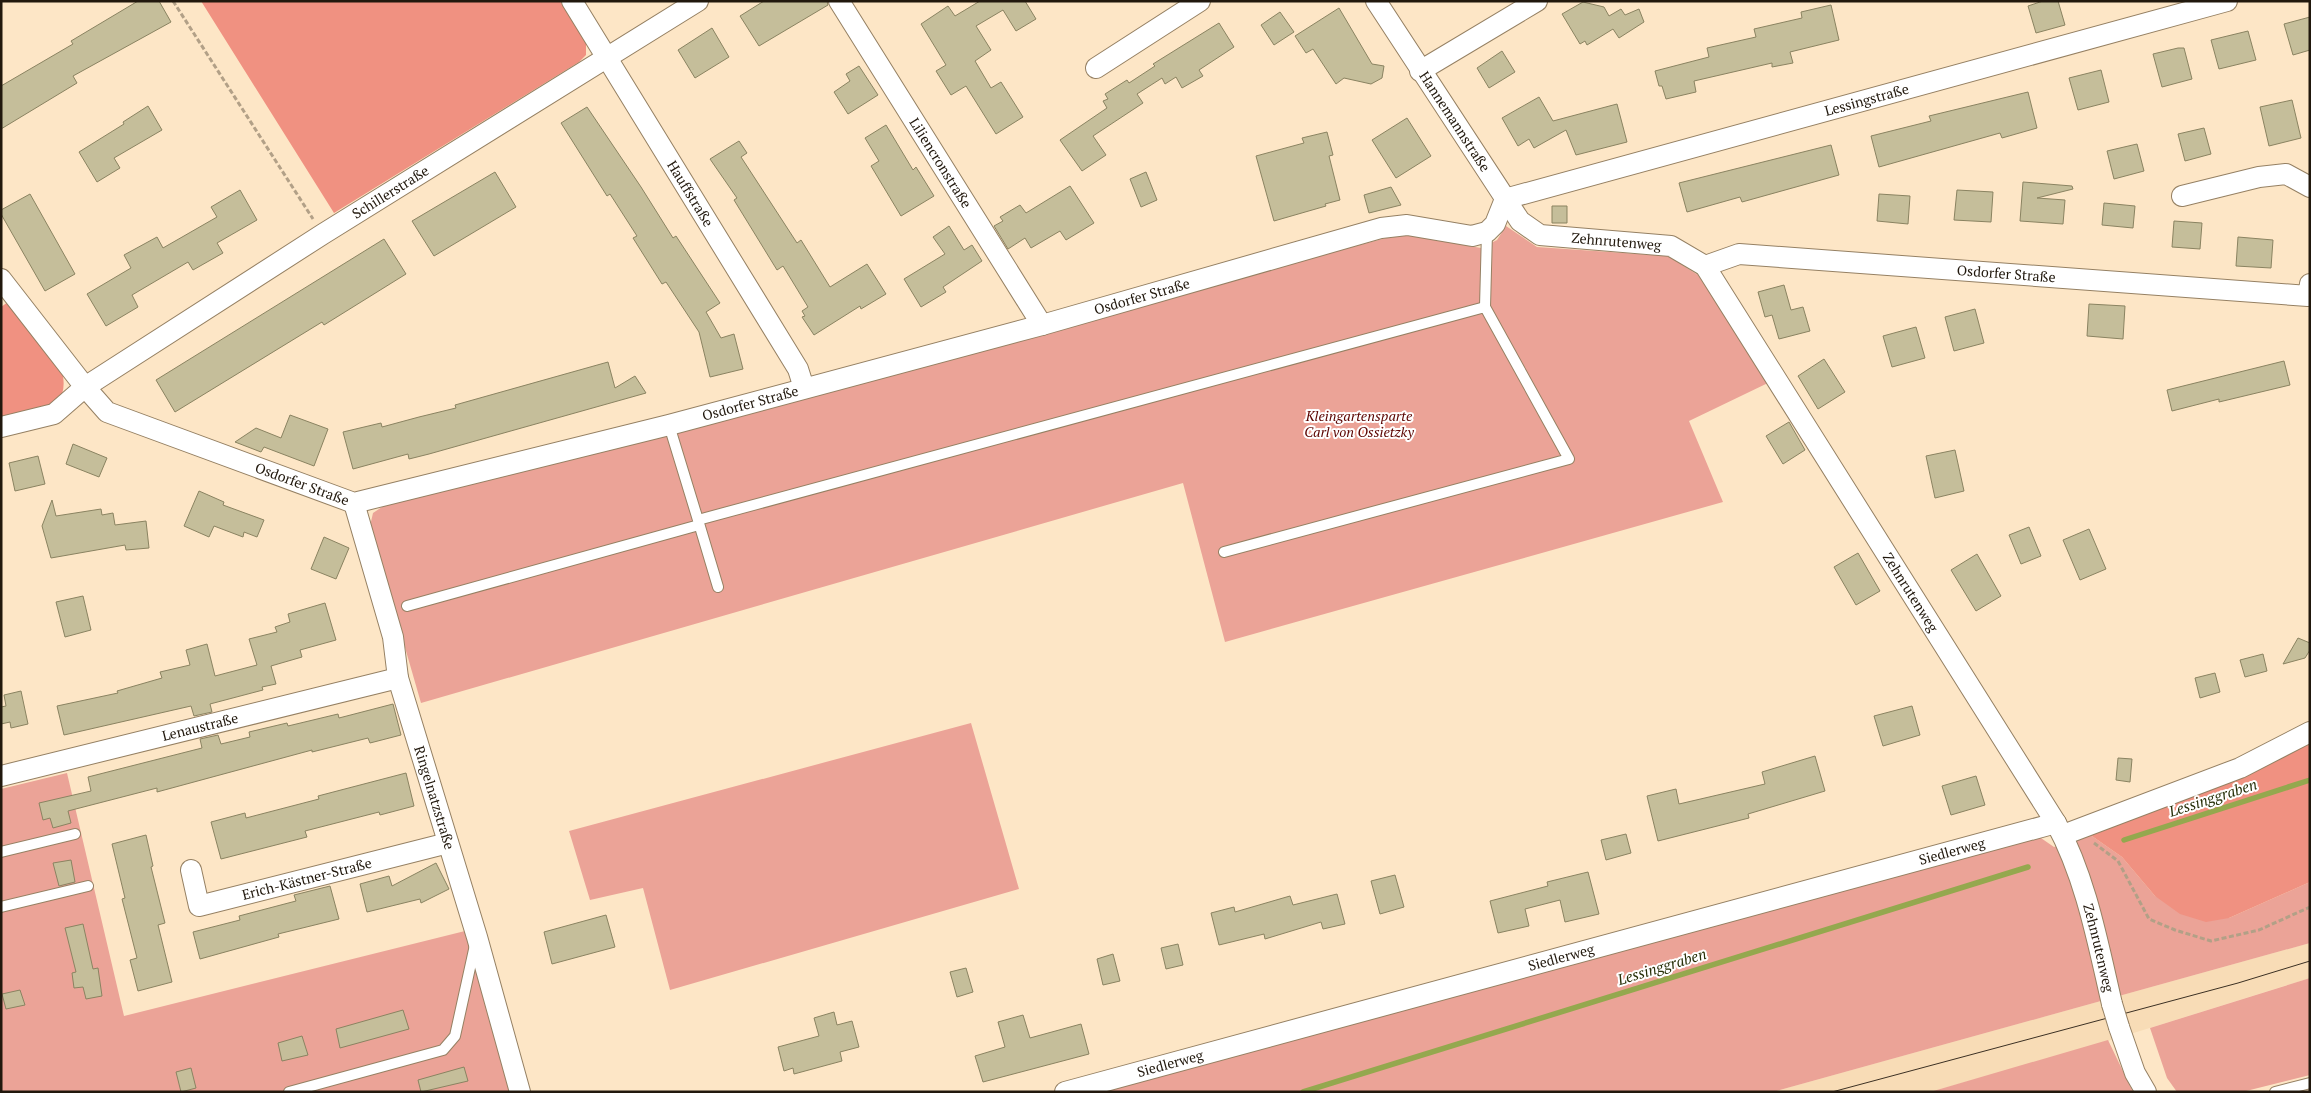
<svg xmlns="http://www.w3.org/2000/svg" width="2311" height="1093" font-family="'PT Serif',serif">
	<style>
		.built { fill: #f8dcb6 }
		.green { fill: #eba397 }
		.forest { fill: #f09181 }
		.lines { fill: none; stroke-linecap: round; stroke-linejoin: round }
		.stream { stroke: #94a84e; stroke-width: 5.5 }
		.building { fill: #c5be9a; stroke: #8a8361 }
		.service-casing { stroke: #958063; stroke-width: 12 }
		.minor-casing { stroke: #958063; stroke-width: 22 }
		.path { stroke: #b2a087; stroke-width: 3; stroke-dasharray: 5 2.5; stroke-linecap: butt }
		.service { stroke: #fff; stroke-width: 10 }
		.minor { stroke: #fff; stroke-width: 20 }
		.tram { stroke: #3b3023; stroke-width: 1 }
		.minor-bridge-casing { stroke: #958063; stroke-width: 22; stroke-linecap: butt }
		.minor-bridge { stroke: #fff; stroke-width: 20 }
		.labels { text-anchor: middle; stroke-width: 4; stroke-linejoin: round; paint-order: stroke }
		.street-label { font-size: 14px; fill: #21180d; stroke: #fff }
		.park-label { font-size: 14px; font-style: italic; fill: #5b0400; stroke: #fff }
		.water-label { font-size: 15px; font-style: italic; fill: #272f08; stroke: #fff }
	</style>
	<rect width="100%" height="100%" fill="#fde6c6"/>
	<path class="built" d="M 2310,943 L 2310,978 L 2079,1050 L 1930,1092 L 1773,1092 Z"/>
	<path class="green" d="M 1506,226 L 1537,247 L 1668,256 L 1698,275 L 1770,382 L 1689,421 L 1723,502 L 1225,642 L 1183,483 L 421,703 L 370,526 L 373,513 L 385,505 L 1386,238 L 1408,235 L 1481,248 L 1497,240 Z
		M 971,723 L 1019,889 L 670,990 L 643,888 L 590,900 L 569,831 Z
		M 67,773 L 124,1016 L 465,931 L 510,1092 L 1,1092 L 1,789 Z
		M 2089,834 L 2122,857 L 2155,896 L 2229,918 L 2310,882 L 2310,943 L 1773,1092 L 1094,1092 L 2038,836 L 2054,847 Z
		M 2310,978 L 2310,1075 L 2242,1092 L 2177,1092 L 2167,1078 L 2150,1028 Z
		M 2108,1040 L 2133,1092 L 1930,1092 Z"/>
	<path class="forest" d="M 201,1 L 560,1 L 586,43 L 586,55 L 579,62 L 334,213 Z
		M 8,302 L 62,371 C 65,384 64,392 58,404 L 1,422 L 1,307 Z
		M 2310,739 L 2310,882 L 2229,918 L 2206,922 L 2180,914 L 2155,896 L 2122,857 L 2089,834 Z"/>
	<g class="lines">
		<path class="stream" d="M 2124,840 L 2310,780
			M 1303,1092 L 2028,867"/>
	</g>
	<path class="building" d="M 138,1 L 159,1 L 171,22 L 73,76 L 77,83 L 1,129 L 1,86 L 73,44 L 71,41 Z
		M 764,1 L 827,1 L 828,5 L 759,46 L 740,16 Z
		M 980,1 L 1025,1 L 1036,19 L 1016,31 L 1003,10 L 976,26 L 991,50 L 975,61 L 991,88 L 1001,82 L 1023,117 L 996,134 L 966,86 L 951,95 L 936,71 L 946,65 L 921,24 L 948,6 L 955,16 Z
		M 2043,1 L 2058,1 L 2065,25 L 2036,33 L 2028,6 Z
		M 1583,2 L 1604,7 L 1609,16 L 1621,9 L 1625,15 L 1639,9 L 1644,22 L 1619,38 L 1613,29 L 1587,45 L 1585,41 L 1580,44 L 1562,14 Z
		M 1831,5 L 1839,40 L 1790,52 L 1793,63 L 1772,67 L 1772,63 L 1694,81 L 1696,92 L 1666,99 L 1662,86 L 1659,86 L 1655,71 L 1709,57 L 1707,48 L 1756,37 L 1754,29 L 1802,18 L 1801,12 Z
		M 1339,8 L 1372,64 L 1384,66 L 1382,78 L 1371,84 L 1344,78 L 1336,84 L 1313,49 L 1306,53 L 1295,36 Z
		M 1280,12 L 1294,32 L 1274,45 L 1261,25 Z
		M 2310,17 L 2310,50 L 2293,55 L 2284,24 Z
		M 1219,23 L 1234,47 L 1199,70 L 1203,76 L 1182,88 L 1176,77 L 1165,84 L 1162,78 L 1137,94 L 1143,103 L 1093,136 L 1106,155 L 1082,171 L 1060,140 L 1107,108 L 1103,101 L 1108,99 L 1105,94 L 1127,80 L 1129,83 L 1155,66 L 1153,64 Z
		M 712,28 L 729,57 L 695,78 L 678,50 Z
		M 2248,31 L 2256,60 L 2219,69 L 2211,40 Z
		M 2178,48 L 2184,48 L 2192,79 L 2162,87 L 2153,54 Z
		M 1502,51 L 1515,72 L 1489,88 L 1477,68 Z
		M 859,66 L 878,95 L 848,114 L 834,92 L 850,81 L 846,74 Z
		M 2101,70 L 2109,102 L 2078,110 L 2069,78 Z
		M 2028,92 L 2037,128 L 2002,138 L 2000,133 L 1879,167 L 1871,136 L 1931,121 L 1929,116 Z
		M 1539,97 L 1553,121 L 1617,104 L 1627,142 L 1576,155 L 1566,130 L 1534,148 L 1529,139 L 1518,146 L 1502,118 Z
		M 2292,100 L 2301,138 L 2269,146 L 2260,107 Z
		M 148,106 L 162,130 L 114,158 L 120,168 L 97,182 L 79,152 L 124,124 L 123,122 Z
		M 587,107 L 641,187 L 673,238 L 676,236 L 720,303 L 706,312 L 721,338 L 734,334 L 743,369 L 710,377 L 699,332 L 666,282 L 662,284 L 633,238 L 637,236 L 610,194 L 607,196 L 561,123 Z
		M 1407,118 L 1431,156 L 1396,178 L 1372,140 Z
		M 886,125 L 913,170 L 916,167 L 934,196 L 901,216 L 871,166 L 879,161 L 865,138 Z
		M 2204,128 L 2211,154 L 2185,161 L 2178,134 Z
		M 1327,132 L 1333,155 L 1329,156 L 1340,200 L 1325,204 L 1326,206 L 1274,221 L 1256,156 L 1304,143 L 1302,138 Z
		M 739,141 L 747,153 L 741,157 L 797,243 L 801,240 L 830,287 L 867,264 L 886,294 L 861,309 L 860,306 L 814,335 L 802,317 L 805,316 L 802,311 L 808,307 L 783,266 L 777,270 L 734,200 L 737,198 L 710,159 Z
		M 2137,144 L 2144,171 L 2114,179 L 2107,151 Z
		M 1831,145 L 1839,175 L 1742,202 L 1740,197 L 1687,212 L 1679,183 Z
		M 495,172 L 516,207 L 434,256 L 412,221 Z
		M 1146,172 L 1157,200 L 1141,207 L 1130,179 Z
		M 2023,182 L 2072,186 L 2073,189 L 2037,198 L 2065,200 L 2063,224 L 2020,221 Z
		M 1070,186 L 1094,223 L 1066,240 L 1060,231 L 1031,248 L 1025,238 L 1008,249 L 994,226 L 1003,221 L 1000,217 L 1020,205 L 1026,213 Z
		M 1391,187 L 1401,205 L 1369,213 L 1364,195 Z
		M 240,190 L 257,220 L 217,243 L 223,253 L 193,270 L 188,262 L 132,295 L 138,307 L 106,326 L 87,294 L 131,268 L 124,255 L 157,237 L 163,248 L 217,217 L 211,207 Z
		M 1957,190 L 1993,192 L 1991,222 L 1954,220 Z
		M 30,194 L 75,274 L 45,291 L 1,214 L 1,210 Z
		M 1879,194 L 1910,196 L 1908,224 L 1877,221 Z
		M 2104,203 L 2135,206 L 2133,228 L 2102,225 Z
		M 1552,206 L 1567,206 L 1567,223 L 1552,223 Z
		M 2174,221 L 2202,223 L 2200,249 L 2172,247 Z
		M 949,226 L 964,250 L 972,245 L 982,261 L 943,287 L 946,292 L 921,307 L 904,279 L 945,254 L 933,237 Z
		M 2238,237 L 2273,240 L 2271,268 L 2236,266 Z
		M 384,239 L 406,274 L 324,325 L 322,322 L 175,412 L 156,380 Z
		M 1784,285 L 1791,310 L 1803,307 L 1810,331 L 1779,339 L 1772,315 L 1765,317 L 1758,292 Z
		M 2089,304 L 2125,306 L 2123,339 L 2087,336 Z
		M 1975,309 L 1984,343 L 1954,351 L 1945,317 Z
		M 1916,327 L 1925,358 L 1892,367 L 1883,336 Z
		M 1824,359 L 1845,392 L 1818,409 L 1798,376 Z
		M 2284,361 L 2290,385 L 2219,402 L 2219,399 L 2172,411 L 2167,390 Z
		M 608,362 L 615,388 L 635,376 L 646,393 L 429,454 L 409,459 L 408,454 L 353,469 L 343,432 L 381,423 L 382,427 L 419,417 L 456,408 L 455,405 Z
		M 290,415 L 328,429 L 314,466 L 264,447 L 261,452 L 235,442 L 256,428 L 281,438 Z
		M 1789,422 L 1805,450 L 1783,464 L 1766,436 Z
		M 73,444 L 107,458 L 99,477 L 66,464 Z
		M 1955,450 L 1964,491 L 1935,498 L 1926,456 Z
		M 38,456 L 45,484 L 15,491 L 9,463 Z
		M 199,491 L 224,502 L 223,505 L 264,520 L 257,537 L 244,532 L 243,537 L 214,526 L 209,537 L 184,526 Z
		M 52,500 L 56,516 L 101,509 L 102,515 L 113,513 L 115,525 L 146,521 L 149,548 L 126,550 L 125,545 L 51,558 L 42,526 Z
		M 2029,527 L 2041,556 L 2021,564 L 2009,535 Z
		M 2089,529 L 2106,569 L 2080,580 L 2063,540 Z
		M 324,537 L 349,548 L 336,579 L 311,569 Z
		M 1858,553 L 1880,591 L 1856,605 L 1834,567 Z
		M 1977,554 L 2001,596 L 1976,611 L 1951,570 Z
		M 83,596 L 91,630 L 65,637 L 56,602 Z
		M 325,603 L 336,640 L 300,650 L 302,657 L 271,666 L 276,684 L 262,687 L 263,690 L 210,704 L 212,712 L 194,716 L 191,706 L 64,735 L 57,706 L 118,693 L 117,691 L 162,678 L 160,672 L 190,665 L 186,650 L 207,644 L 215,676 L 257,665 L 249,639 L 277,632 L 275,627 L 290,622 L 288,614 Z
		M 2298,638 L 2310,643 L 2310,650 L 2305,658 L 2283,664 Z
		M 2263,654 L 2267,671 L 2245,677 L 2240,660 Z
		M 2215,673 L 2220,692 L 2200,698 L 2195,678 Z
		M 21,691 L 28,724 L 11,728 L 10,722 L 1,724 L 1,707 L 6,706 L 4,695 Z
		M 393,704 L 401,735 L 370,743 L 368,738 L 312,752 L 312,750 L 157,792 L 157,788 L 68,811 L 71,823 L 53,828 L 50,818 L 43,820 L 39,803 L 91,791 L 88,777 L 202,748 L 200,739 L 218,735 L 221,744 L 250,737 L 249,732 L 287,723 L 288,726 L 338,714 L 339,718 Z
		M 1912,706 L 1920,735 L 1883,746 L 1874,716 Z
		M 1815,756 L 1825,791 L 1748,814 L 1749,818 L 1658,841 L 1647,796 L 1676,789 L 1679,804 L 1765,784 L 1762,772 Z
		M 2118,758 L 2132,759 L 2130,782 L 2116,780 Z
		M 406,773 L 414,806 L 380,815 L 379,812 L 305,831 L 307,837 L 221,859 L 211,822 L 245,813 L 246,818 L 319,799 L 318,796 Z
		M 1976,776 L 1985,805 L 1951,815 L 1942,786 Z
		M 1626,834 L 1631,853 L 1606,860 L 1601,840 Z
		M 146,835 L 153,866 L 151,867 L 165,923 L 158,925 L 172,982 L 138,991 L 130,960 L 137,958 L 122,899 L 125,898 L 112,844 Z
		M 71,860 L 75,882 L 59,886 L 53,863 Z
		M 436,863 L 449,889 L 421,903 L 420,899 L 367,912 L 360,884 L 389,876 L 392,886 Z
		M 1588,872 L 1599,914 L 1565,922 L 1560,900 L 1525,909 L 1529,926 L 1498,933 L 1490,901 L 1548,886 L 1547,882 Z
		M 1395,875 L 1404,907 L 1380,914 L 1371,881 Z
		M 330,886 L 339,919 L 278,934 L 279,937 L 200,959 L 193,932 L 240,920 L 239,916 L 296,901 L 294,895 Z
		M 1337,894 L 1345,924 L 1323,929 L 1321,922 L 1265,939 L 1264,934 L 1219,945 L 1211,913 L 1234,907 L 1235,912 L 1290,896 L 1293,905 Z
		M 606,915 L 615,947 L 552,964 L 544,932 Z
		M 83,924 L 93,969 L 98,968 L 102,996 L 86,999 L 83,987 L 74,988 L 72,973 L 76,972 L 65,928 Z
		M 1178,944 L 1183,965 L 1166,969 L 1161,948 Z
		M 1113,954 L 1120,981 L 1103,985 L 1097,959 Z
		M 966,968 L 973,992 L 957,997 L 950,972 Z
		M 20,990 L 25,1005 L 6,1009 L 2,994 Z
		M 403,1010 L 409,1029 L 340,1048 L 336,1029 Z
		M 834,1012 L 837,1025 L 852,1021 L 859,1047 L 840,1052 L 842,1061 L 794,1074 L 793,1068 L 784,1071 L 778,1047 L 819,1036 L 814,1018 Z
		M 1023,1015 L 1030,1038 L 1081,1024 L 1089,1054 L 983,1082 L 975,1056 L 1005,1047 L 998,1022 Z
		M 302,1036 L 308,1055 L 282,1061 L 278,1043 Z
		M 464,1067 L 468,1081 L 421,1092 L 418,1080 Z
		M 191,1068 L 196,1088 L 181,1092 L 176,1072 Z"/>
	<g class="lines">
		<g class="service-casing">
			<path id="service" d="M 669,425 L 698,520 L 1485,307 L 1487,232
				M 698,520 L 718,587
				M 1224,552 L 1569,459 L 1485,307
				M 407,606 L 699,525
				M 1,852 L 75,834
				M 1,907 L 88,886
				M 289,1092 L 443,1050 L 455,1036 L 475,945
				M 2275,1092 L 2310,1083"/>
		</g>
		<g class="minor-casing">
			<g id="minor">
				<path id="s1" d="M 572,1 L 798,369 L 804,388"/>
				<path id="s2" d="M 839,1 L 1042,325"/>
				<path id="s3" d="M 1376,1 L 1520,221 L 1540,235 L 1671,246 L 1705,266 L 2056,823 C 2086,878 2098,944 2112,1004"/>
				<path d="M 1096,68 L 1200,1"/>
				<path d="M 1420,71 L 1537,1"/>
				<path d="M 2182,196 L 2259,177 L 2286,174 L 2310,187"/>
				<path id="s4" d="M 1505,199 L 2227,1"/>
				<path id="s5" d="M 1705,266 L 1739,254 L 2308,296 L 2310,284"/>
				<path id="s6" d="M 1,279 L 85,387 L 107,412 L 354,503 L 669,425 L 1042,325 L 1381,228 L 1407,225 L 1472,236 L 1487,232 L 1495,224 L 1505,199"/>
				<path id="s7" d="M 1,427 L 54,414 L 85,387 L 323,234 L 698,1"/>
				<path id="s8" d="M 354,503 L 393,637 L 398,678 L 477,937 L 520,1092"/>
				<path id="s9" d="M 1,776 L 398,678"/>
				<path d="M 2063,835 L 2240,768 L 2310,732"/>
				<path id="s10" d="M 191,870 L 199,906 L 448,843"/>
				<path d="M 2119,1027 L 2135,1073 L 2146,1092"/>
				<path id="s11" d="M 1065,1092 L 2056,823"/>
			</g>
		</g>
		<path class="path" d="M 173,1 L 313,219
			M 2094,843 L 2118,861 L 2149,919 L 2175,930 L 2211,941 L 2259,930 L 2310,907"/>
		<use href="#service" class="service"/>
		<use href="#minor" class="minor"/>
		<path class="tram" d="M 1832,1092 L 2238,983 L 2310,961"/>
		<g class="minor-bridge-casing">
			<path id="minor-bridge" d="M 2112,1004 L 2119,1027"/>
		</g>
		<use href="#minor-bridge" class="minor-bridge"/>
	</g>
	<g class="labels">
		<g class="street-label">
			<text dy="5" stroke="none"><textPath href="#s4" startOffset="375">Lessingstraße</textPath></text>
			<text dy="5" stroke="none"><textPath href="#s3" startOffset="144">Hannemannstraße</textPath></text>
			<text dy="5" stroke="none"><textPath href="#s2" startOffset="191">Liliencronstraße</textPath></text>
			<text dy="5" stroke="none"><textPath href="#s7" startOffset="458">Schillerstraße</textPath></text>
			<text dy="5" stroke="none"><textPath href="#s1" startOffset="226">Hauffstraße</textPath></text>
			<text dy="5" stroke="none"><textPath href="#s3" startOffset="364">Zehnrutenweg</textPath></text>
			<text dy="5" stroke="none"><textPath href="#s5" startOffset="304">Osdorfer Straße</textPath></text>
			<text dy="5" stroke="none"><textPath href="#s6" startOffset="1248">Osdorfer Straße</textPath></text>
			<text dy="5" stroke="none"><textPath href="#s6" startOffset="842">Osdorfer Straße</textPath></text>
			<text dy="5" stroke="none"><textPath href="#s6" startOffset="378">Osdorfer Straße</textPath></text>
			<text dy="5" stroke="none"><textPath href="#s3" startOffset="844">Zehnrutenweg</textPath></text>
			<text dy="5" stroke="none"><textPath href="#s9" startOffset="205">Lenaustraße</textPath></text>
			<text dy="5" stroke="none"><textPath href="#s8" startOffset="306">Ringelnatzstraße</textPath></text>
			<text dy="5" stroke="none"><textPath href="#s11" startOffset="919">Siedlerweg</textPath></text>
			<text dy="5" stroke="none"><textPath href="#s10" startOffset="148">Erich-Kästner-Straße</textPath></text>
			<text dy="5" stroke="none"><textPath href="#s3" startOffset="1249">Zehnrutenweg</textPath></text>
			<text dy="5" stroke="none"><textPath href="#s11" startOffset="514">Siedlerweg</textPath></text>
			<text dy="5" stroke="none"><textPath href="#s11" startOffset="109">Siedlerweg</textPath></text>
		</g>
		<g class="park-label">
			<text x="1359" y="421">Kleingartensparte<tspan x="1359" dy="16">Carl von Ossietzky</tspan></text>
		</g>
		<g class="water-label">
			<text transform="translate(2213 798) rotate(-18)" y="5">Lessinggraben</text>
			<text transform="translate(1662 967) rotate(-17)" y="5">Lessinggraben</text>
		</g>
	</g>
	<rect width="2311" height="1093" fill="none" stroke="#21180d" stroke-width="5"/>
</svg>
